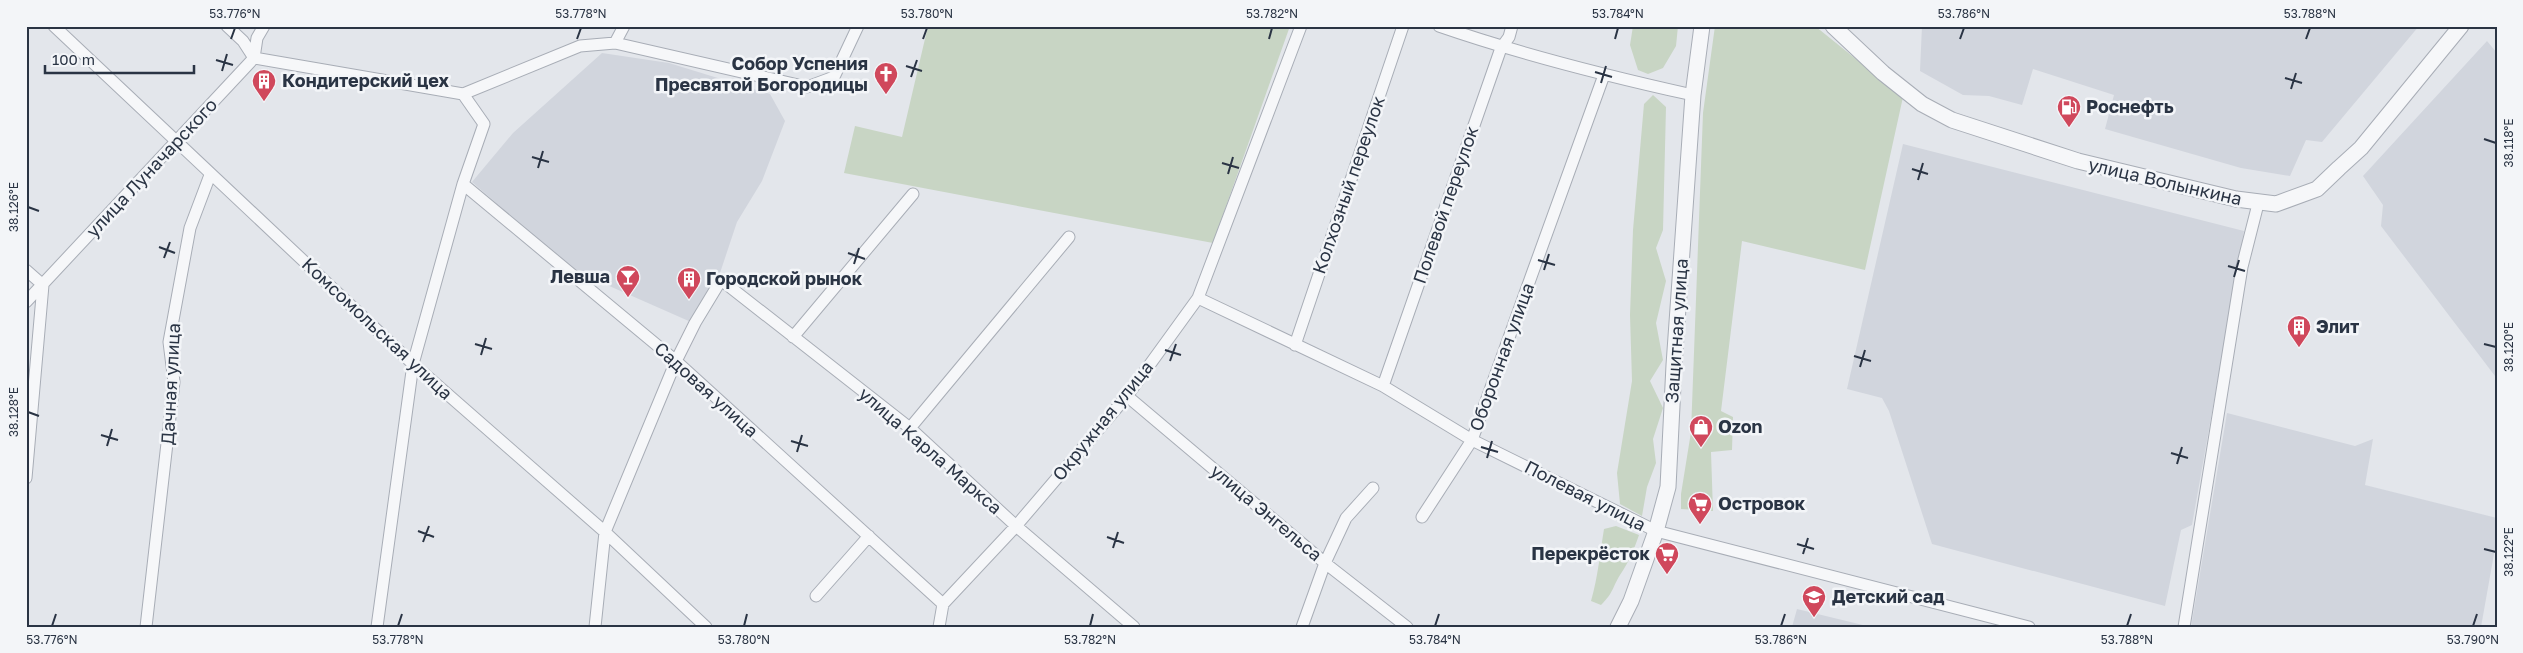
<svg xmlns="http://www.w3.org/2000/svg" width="2523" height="653" font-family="'Golos Text',sans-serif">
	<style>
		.built { fill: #d1d5dd }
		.green { fill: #c8d5c4 }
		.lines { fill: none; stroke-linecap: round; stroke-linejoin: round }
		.minor-casing { stroke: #a8adb6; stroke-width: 13 }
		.tertiary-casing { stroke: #a8adb6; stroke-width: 17 }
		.minor { stroke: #f6f7f9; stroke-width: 11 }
		.tertiary { stroke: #f6f7f9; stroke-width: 15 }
		.ticks { fill: none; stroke: #2a3444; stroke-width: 2 }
		.labels { text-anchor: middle; stroke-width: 5; stroke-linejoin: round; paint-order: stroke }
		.poi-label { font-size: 18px; font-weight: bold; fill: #2a3444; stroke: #f3f5f8; text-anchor: start }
		.street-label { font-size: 18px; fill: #2a3444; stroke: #f3f5f8 }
		.neatline { fill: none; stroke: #2a3444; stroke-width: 2 }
		.ticks-label { font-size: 12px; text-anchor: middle; fill: #2a3444 }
	</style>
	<rect width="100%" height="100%" fill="#e3e6eb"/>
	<path class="built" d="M 1922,26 L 2419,26 L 2322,142 L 2306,140 L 2290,176 L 2241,168 L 2105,129 L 2114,95 L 2033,69 L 2022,105 L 1989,96 L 1963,95 L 1920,71 Z
		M 2487,41 L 2497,53 L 2495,376 L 2381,226 L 2383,205 L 2363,176 Z
		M 602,53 L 669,63 L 770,94 L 785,121 L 762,181 L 737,222 L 718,279 L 691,322 L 573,270 L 472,182 L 513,133 Z
		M 1903,144 L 2244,231 L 2192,525 L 2181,530 L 2165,606 L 1932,544 L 1889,411 L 1882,398 L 1847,389 Z
		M 2227,413 L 2355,446 L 2373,439 L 2365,485 L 2497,518 L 2497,537 L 2481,627 L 2191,627 Z
		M 1797,609 L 1871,627 L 1792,627 Z"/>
	<path class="green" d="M 928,26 L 1290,26 L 1213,243 L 844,173 L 855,126 L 902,137 Z
		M 1633,26 L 1678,26 L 1676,46 L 1663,68 L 1648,74 L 1638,70 L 1630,45 Z
		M 1715,26 L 1815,26 L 1903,97 L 1865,270 L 1742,241 L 1721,411 L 1733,417 L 1732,450 L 1711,452 L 1713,511 L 1681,509 L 1681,494 L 1691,432 L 1703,113 Z
		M 1653,95 L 1666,107 L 1663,230 L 1656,248 L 1666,281 L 1656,323 L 1663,360 L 1650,381 L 1663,408 L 1653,439 L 1656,463 L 1647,487 L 1642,516 L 1620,504 L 1617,473 L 1632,381 L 1630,315 L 1633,230 L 1644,104 Z
		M 1616,526 L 1639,535 C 1633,552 1630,560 1620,575 C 1612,588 1614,592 1601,605 L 1591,601 C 1598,577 1600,553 1604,529 Z"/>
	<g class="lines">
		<g class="minor-casing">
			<path id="minor" d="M 54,26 L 413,364 L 605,532 L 706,627
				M 227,26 L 243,41 L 254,58
				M 1439,26 C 1523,55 1607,76 1693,95
				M 615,43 L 624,26
				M 254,58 L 463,94 L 580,46 L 615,43 L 807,87 L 834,77 L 858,26
				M 463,184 L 676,361 L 943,604
				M 26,270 L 43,285 L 26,478
				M 1198,298 L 1383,386 L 1472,440 L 1656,531 L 2029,627
				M 26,302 L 254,58 L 257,38 L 264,26
				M 793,337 L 913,194
				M 1295,345 L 1403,26
				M 1383,386 L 1501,48 L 1509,37 L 1512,26
				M 1127,396 L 1325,563 L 1407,627
				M 910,428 L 1069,237
				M 1422,517 L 1472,440 L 1604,75
				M 816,596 L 869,536
				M 146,627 L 174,382 L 169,342 L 190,228 L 210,175
				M 377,627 L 413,364 L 463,184 L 484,124 L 463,94
				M 595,627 L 605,532 L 676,361 L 695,323 L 721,280 L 910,428 L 1016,526 L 1134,627
				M 939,627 L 943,604 L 1016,526 L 1127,396 L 1198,298 L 1301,26
				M 1302,627 L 1325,563 L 1346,518 L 1373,488
				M 2184,627 L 2242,267 L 2258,204"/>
		</g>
		<g class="tertiary-casing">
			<path id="tertiary" d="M 1833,26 L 1883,73 L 1922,104 L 1952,120 L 2078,161 L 2236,199 L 2276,204 L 2317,189 L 2339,168 L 2361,148 L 2461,26
				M 1618,627 L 1631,601 L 1656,531 L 1668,487 L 1674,365 L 1693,95 L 1702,26"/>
		</g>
		<use href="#minor" class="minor"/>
		<use href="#tertiary" class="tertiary"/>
	</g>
	<path class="ticks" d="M 231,39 L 235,28M 577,39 L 581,28M 923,39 L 927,28M 1269,39 L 1272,28M 1615,39 L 1618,28M 1960,39 L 1964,28M 2306,39 L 2310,28M 216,60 L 233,65M 906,66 L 922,71M 222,71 L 227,54M 1595,72 L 1612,77M 911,77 L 917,60M 2285,78 L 2302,83M 1601,83 L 1606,66M 2291,89 L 2296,73M 2484,139 L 2496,143M 532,157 L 549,162M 1222,163 L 1239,168M 538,168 L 543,151M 1912,169 L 1928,174M 1228,174 L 1233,157M 1918,180 L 1923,163M 28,207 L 39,211M 159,247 L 175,253M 848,253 L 865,259M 164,258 L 170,242M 1538,260 L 1555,265M 854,264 L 859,248M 2228,266 L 2245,271M 1544,270 L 1549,254M 2234,277 L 2239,260M 475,344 L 492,349M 2484,344 L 2496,347M 1165,350 L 1181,355M 481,355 L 486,338M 1854,356 L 1871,361M 1170,361 L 1176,344M 1860,367 L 1865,350M 28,412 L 39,416M 101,435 L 118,440M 791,441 L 808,446M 107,446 L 112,429M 1481,447 L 1498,452M 797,452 L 802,435M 2171,453 L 2188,458M 1487,458 L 1492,441M 2177,464 L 2182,447M 418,531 L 434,537M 1107,537 L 1124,543M 423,542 L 429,526M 1797,544 L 1814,549M 1113,548 L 1118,532M 2484,549 L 2496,552M 1803,554 L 1808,538M 52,626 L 56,614M 398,626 L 402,614M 744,626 L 747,614M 1090,626 L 1093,614M 1435,626 L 1439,614M 1781,626 L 1785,614M 2127,626 L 2131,614M 2473,626 L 2477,614"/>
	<defs>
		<g id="church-pin" transform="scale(1.25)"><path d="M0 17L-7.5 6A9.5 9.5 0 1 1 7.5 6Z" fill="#d0485c" stroke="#f3f5f8"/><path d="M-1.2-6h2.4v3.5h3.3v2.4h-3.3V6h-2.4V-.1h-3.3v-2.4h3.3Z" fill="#fff"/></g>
		<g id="building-pin" transform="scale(1.25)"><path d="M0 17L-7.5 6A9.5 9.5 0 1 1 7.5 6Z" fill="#d0485c" stroke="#f3f5f8"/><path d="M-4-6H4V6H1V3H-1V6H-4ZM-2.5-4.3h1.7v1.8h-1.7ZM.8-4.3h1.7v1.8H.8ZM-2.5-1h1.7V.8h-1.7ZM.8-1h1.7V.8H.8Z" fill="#fff"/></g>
		<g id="fuel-pin" transform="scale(1.25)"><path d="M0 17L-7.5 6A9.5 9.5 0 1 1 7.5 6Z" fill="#d0485c" stroke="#f3f5f8"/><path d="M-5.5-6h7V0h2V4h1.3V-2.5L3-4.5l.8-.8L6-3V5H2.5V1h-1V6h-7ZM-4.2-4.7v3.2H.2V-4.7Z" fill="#fff"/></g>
		<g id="bar-pin" transform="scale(1.25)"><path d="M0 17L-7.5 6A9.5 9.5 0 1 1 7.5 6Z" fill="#d0485c" stroke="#f3f5f8"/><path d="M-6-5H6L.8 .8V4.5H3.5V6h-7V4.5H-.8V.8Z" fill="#fff"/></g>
		<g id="shop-pin" transform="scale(1.25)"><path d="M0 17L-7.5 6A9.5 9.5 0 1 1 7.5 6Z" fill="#d0485c" stroke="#f3f5f8"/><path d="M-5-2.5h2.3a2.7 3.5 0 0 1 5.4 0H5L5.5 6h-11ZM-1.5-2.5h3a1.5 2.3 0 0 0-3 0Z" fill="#fff"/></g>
		<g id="supermarket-pin" transform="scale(1.25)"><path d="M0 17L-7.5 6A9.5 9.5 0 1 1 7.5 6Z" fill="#d0485c" stroke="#f3f5f8"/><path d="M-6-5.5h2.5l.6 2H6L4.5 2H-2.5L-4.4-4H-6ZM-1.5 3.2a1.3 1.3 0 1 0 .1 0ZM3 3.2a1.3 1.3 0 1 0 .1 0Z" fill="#fff"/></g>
		<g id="school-pin" transform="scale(1.25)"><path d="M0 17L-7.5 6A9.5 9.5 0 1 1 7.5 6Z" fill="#d0485c" stroke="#f3f5f8"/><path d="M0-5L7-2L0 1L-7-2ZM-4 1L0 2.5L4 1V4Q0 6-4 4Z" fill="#fff"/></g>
	</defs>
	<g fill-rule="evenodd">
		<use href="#church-pin" x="886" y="74"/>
		<use href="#building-pin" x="264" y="81"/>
		<use href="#fuel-pin" x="2069" y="107"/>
		<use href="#bar-pin" x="628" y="277"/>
		<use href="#building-pin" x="689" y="279"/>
		<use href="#building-pin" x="2299" y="327"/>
		<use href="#shop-pin" x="1701" y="427"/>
		<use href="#supermarket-pin" x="1700" y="504"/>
		<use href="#supermarket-pin" x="1667" y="554"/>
		<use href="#school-pin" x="1814" y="597"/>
	</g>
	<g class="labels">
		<g class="poi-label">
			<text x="868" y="70" text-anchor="end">Собор Успения<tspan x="868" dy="21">Пресвятой Богородицы</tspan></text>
			<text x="282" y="87">Кондитерский цех</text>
			<text x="2086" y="113">Роснефть</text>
			<text x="610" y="283" text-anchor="end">Левша</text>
			<text x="706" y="285">Городской рынок</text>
			<text x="2316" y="333">Элит</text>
			<text x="1718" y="433">Ozon</text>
			<text x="1718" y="510">Островок</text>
			<text x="1650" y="560" text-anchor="end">Перекрёсток</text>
			<text x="1832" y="603">Детский сад</text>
		</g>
		<g class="street-label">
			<text transform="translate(152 168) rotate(-47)" y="6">улица Луначарского</text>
			<text transform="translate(2165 182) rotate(13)" y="6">улица Волынкина</text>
			<text transform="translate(1349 185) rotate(-71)" y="6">Колхозный переулок</text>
			<text transform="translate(1446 205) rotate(-71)" y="6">Полевой переулок</text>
			<text transform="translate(377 329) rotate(43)" y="6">Комсомольская улица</text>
			<text transform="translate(1677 331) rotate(-86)" y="6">Защитная улица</text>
			<text transform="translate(1502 357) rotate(-70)" y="6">Оборонная улица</text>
			<text transform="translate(171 384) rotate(-87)" y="6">Дачная улица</text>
			<text transform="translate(706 390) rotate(42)" y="6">Садовая улица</text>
			<text transform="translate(1103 421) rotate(-51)" y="6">Окружная улица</text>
			<text transform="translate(930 451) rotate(41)" y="6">улица Карла Маркса</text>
			<text transform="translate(1585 496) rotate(27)" y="6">Полевая улица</text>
			<text transform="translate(1266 513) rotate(40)" y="6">улица Энгельса</text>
		</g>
	</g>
	<rect width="2523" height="653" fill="none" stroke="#f3f5f8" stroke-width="55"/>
	<path d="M45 65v8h149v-8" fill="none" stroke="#2a3444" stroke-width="2.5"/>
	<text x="52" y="65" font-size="15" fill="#2a3444" stroke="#f3f5f8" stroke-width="4" paint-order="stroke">100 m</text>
	<rect x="28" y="28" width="2468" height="598" class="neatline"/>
	<g class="ticks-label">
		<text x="235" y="18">53.776°N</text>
		<text x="581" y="18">53.778°N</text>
		<text x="927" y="18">53.780°N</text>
		<text x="1272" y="18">53.782°N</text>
		<text x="1618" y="18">53.784°N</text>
		<text x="1964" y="18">53.786°N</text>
		<text x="2310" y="18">53.788°N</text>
		<text transform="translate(2509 143) rotate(-90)" y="4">38.118°E</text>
		<text transform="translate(14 207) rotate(-90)" y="4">38.126°E</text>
		<text transform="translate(2509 347) rotate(-90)" y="4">38.120°E</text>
		<text transform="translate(14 412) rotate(-90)" y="4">38.128°E</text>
		<text transform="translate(2509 552) rotate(-90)" y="4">38.122°E</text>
		<text x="52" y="644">53.776°N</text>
		<text x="398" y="644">53.778°N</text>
		<text x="744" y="644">53.780°N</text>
		<text x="1090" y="644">53.782°N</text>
		<text x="1435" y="644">53.784°N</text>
		<text x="1781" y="644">53.786°N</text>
		<text x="2127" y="644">53.788°N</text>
		<text x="2473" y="644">53.790°N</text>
	</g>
</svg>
